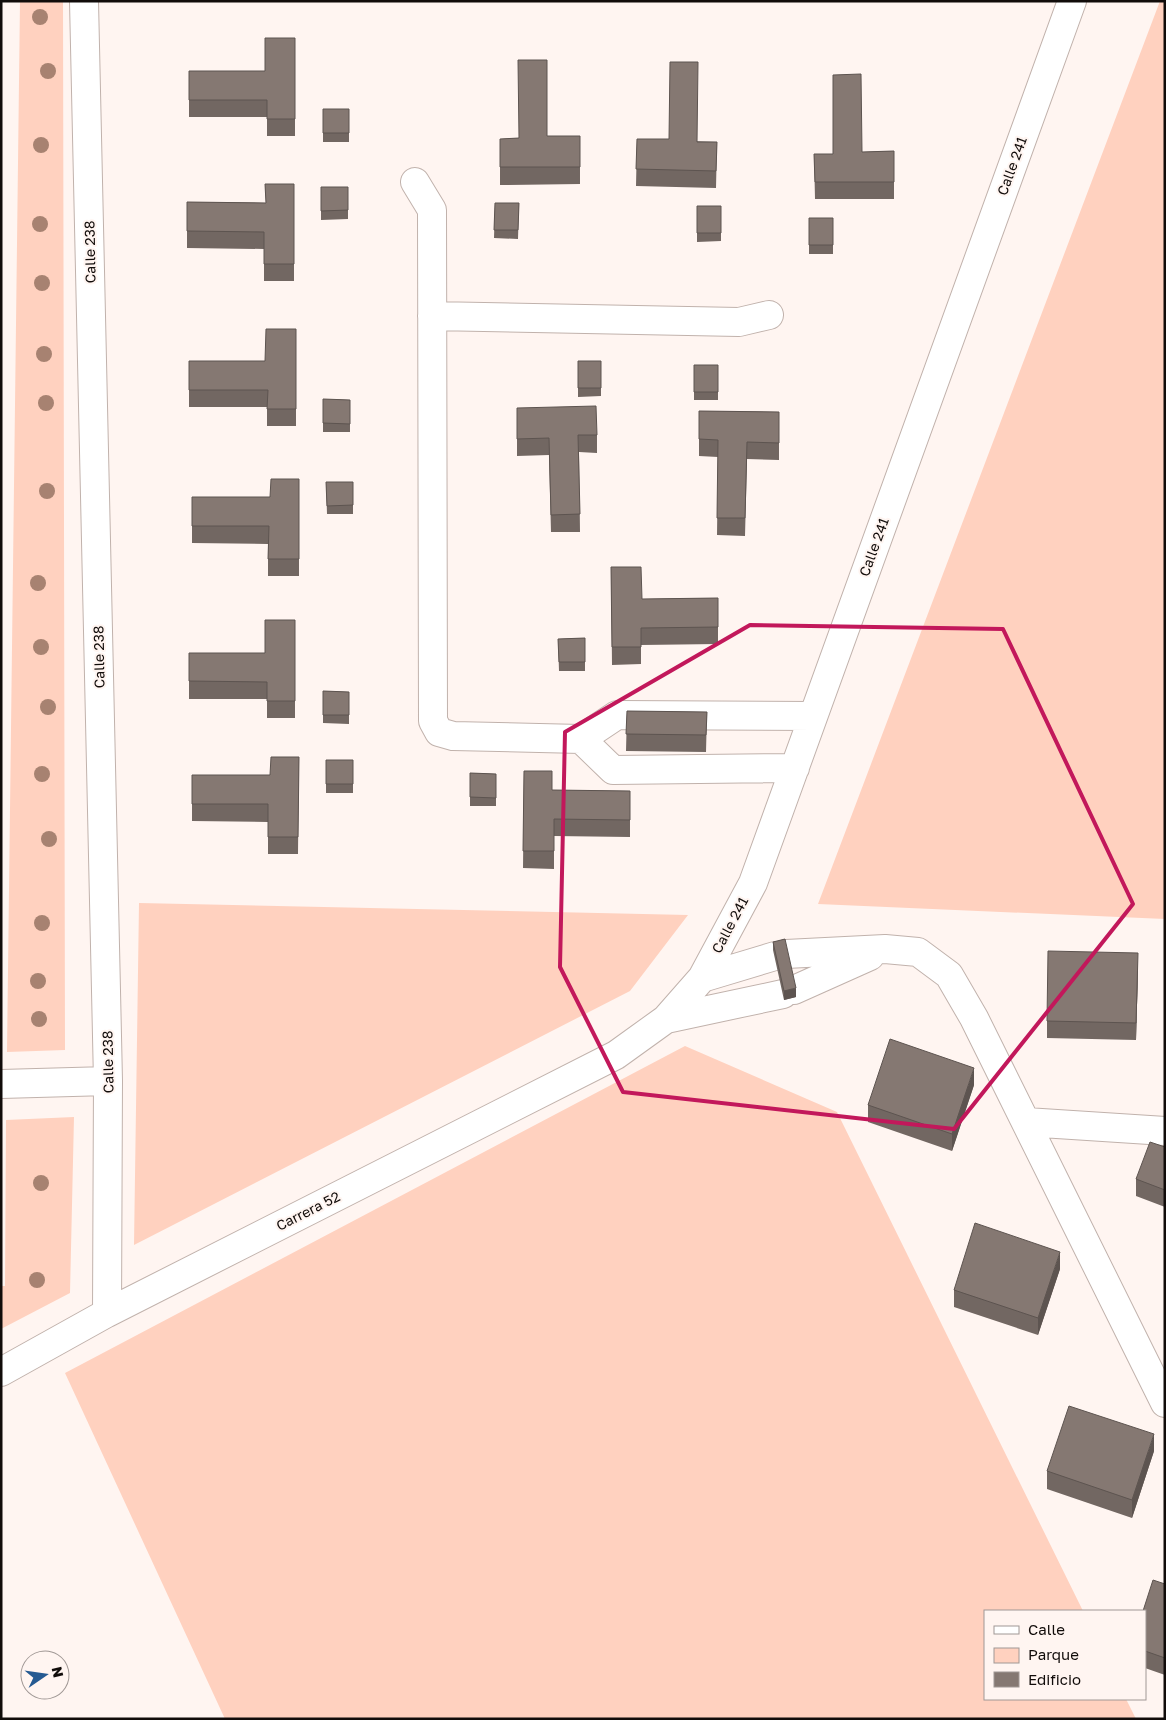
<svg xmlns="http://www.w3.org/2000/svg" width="1166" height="1720" font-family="'Golos Text',sans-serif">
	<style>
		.green { fill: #ffd1bf }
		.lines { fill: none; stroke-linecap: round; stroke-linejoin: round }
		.minor-casing { stroke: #c1b2ac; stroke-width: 30 }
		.minor { stroke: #fff; stroke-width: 28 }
		.tree { fill: #a78271 }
		.wall { fill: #726762 }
		.shaded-wall { fill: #5d5450 }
		.building { fill: #857872; stroke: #5d5450 }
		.marked { fill: none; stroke: #c2185b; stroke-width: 4; stroke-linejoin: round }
		.labels { text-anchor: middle; stroke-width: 4; stroke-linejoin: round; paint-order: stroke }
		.street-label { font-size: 14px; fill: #110c0a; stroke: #fff5f1 }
	</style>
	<rect width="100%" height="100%" fill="#fff5f1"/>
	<path class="green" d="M 20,1 L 63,1 L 65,1050 L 7,1052 Z
		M 1160,1 L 1165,1 L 1165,919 L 818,904 Z
		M 139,903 L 688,915 L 630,991 L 134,1245 Z
		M 685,1046 L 837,1112 L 1083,1611 L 985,1611 L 985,1699 L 1126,1699 L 1136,1719 L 225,1719 L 65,1373 Z
		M 74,1117 L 70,1293 L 1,1329 L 1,1286 L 5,1286 L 6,1120 Z"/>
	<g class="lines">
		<g class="minor-casing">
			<path id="minor" d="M 84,1 L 108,1081 L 107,1313
				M 415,182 L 432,210 L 433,721 L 439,732 L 453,736 L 581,739 L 617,715 L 813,716
				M 432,316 L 739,322 L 769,315
				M 581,739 L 613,770 L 795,768
				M 786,954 L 885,949 L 918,952 L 949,975 L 974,1018 L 1165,1403
				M 702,978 L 775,956
				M 794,990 L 870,956
				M 666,1019 L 783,994
				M 1,1084 L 108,1081
				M 1026,1122 L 1165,1131
				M 1,1372 L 107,1313 L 616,1055 L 666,1019 L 702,978 L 753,883 L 1072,1"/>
		</g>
		<use href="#minor" class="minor"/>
	</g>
	<g class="tree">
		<circle cx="40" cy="17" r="8"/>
		<circle cx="48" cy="71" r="8"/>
		<circle cx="41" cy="145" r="8"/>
		<circle cx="40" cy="224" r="8"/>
		<circle cx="42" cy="283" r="8"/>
		<circle cx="44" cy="354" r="8"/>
		<circle cx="46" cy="403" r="8"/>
		<circle cx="47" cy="491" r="8"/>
		<circle cx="38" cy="583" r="8"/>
		<circle cx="41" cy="647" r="8"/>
		<circle cx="48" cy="707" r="8"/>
		<circle cx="42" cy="774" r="8"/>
		<circle cx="49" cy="839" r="8"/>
		<circle cx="42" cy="923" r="8"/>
		<circle cx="38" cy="981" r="8"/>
		<circle cx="39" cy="1019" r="8"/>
		<circle cx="41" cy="1183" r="8"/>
		<circle cx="37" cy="1280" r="8"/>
	</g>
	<path class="wall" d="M 295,38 L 295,136 L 267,136 L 267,117 L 189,117 L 189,71 L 265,71 Z
		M 323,109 L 349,109 L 349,142 L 323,142 Z
		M 547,136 L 580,136 L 580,184 L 500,185 L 500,139 L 518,138 Z
		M 637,139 L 717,142 L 716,188 L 636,186 Z
		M 894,151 L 894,199 L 815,199 L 814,154 L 833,154 L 862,152 Z
		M 265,184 L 294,184 L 294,281 L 264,281 L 264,249 L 187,248 L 187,202 L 266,203 Z
		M 321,187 L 348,187 L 348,219 L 321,220 Z
		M 495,203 L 519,203 L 518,239 L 494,238 Z
		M 697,206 L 721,206 L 721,241 L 697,242 Z
		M 809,218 L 833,218 L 833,254 L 809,254 Z
		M 296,329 L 296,426 L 267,426 L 267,407 L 189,407 L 189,361 L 265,361 Z
		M 578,361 L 601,361 L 601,396 L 578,397 Z
		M 694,365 L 718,365 L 718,400 L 694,400 Z
		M 323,399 L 350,400 L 350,432 L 323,432 Z
		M 517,408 L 597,435 L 597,453 L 579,452 L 580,532 L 551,532 L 549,455 L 517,456 Z
		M 699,411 L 779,412 L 779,460 L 747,459 L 745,536 L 717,535 L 718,457 L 699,456 Z
		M 299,479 L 299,576 L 268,576 L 268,544 L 192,543 L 192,497 L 270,497 Z
		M 326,482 L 353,482 L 353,514 L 327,514 Z
		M 611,567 L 642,599 L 718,598 L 718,644 L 641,645 L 641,664 L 612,665 Z
		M 295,620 L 295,718 L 267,718 L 267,699 L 189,699 L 189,653 L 265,653 Z
		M 585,638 L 585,671 L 559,671 L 558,639 Z
		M 323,691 L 349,692 L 349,724 L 323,723 Z
		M 627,711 L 707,712 L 706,752 L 626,751 Z
		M 299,757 L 298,854 L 268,854 L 268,822 L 192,821 L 192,775 L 270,775 Z
		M 326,760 L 353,760 L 353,793 L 326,793 Z
		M 524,771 L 552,790 L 630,791 L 630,837 L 554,836 L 554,869 L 523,868 Z
		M 470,773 L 496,774 L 496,806 L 470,806 Z
		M 773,942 L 796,997 L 784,1000 L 773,950 Z
		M 1138,970 L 1136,1040 L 1047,1038 L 1047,1021 Z
		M 974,1085 L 952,1151 L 868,1122 L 868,1105 Z
		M 1165,1147 L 1165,1207 L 1136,1196 L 1136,1179 Z
		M 1060,1269 L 1038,1335 L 954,1307 L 954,1290 Z
		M 1154,1451 L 1132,1518 L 1047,1489 L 1047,1471 Z
		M 1165,1584 L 1165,1675 L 1145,1668 L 1145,1611 Z"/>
	<path class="shaded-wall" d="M 1138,953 L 1138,970 L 1136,1040 L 1136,1023 Z
		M 796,988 L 796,997 L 784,1000 L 784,991 Z
		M 974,1068 L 974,1085 L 952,1151 L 952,1134 Z
		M 1060,1252 L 1060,1269 L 1038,1335 L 1038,1318 Z
		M 1154,1434 L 1154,1451 L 1132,1518 L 1132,1500 Z"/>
	<path class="building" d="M 265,38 L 295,38 L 295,119 L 267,119 L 267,100 L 189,100 L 189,71 L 265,71 Z
		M 518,60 L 547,60 L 547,136 L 580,136 L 580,167 L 500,167 L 500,139 L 519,138 Z
		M 670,62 L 698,62 L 697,142 L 717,142 L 716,171 L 636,169 L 637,139 L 669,139 Z
		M 861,74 L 862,152 L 894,151 L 894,182 L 815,182 L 814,154 L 833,154 L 833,75 Z
		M 323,109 L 349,109 L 349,133 L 323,133 Z
		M 265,184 L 294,184 L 294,264 L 264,264 L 264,232 L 187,231 L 187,202 L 266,203 Z
		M 321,187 L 348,187 L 348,210 L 321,211 Z
		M 495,203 L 519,203 L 518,230 L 494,230 Z
		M 697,206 L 721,206 L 721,233 L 697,233 Z
		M 809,218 L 833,218 L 833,245 L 809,245 Z
		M 266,329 L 296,329 L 296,409 L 267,409 L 268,390 L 189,390 L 189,361 L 265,361 Z
		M 578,361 L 601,361 L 601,388 L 578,388 Z
		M 694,365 L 718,365 L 718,392 L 694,392 Z
		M 323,399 L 350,400 L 350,424 L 323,423 Z
		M 596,406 L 597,435 L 578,435 L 580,514 L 551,515 L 549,438 L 517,439 L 517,408 Z
		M 699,411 L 779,412 L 779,443 L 747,442 L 745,518 L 717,518 L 718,440 L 699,439 Z
		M 271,479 L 299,479 L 299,559 L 268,559 L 269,526 L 192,526 L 192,497 L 270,497 Z
		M 326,482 L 353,482 L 353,505 L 327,506 Z
		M 611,567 L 641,567 L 642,599 L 718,598 L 718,627 L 641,628 L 641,647 L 612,647 Z
		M 265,620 L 295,620 L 295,701 L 267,701 L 267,682 L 189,681 L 189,653 L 265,653 Z
		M 585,638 L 585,662 L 559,662 L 558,639 Z
		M 323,691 L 349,692 L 349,715 L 323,715 Z
		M 627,711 L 707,712 L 706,735 L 626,734 Z
		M 271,757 L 299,757 L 298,837 L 268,837 L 268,804 L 192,804 L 192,775 L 270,775 Z
		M 326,760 L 353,760 L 353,784 L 326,784 Z
		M 524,771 L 552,771 L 552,790 L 630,791 L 630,820 L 554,819 L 554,851 L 523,851 Z
		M 470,773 L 496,774 L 496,798 L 470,797 Z
		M 785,939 L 796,988 L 784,991 L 773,942 Z
		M 1048,951 L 1138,953 L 1136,1023 L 1047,1021 Z
		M 890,1039 L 974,1068 L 952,1134 L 868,1105 Z
		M 1150,1142 L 1165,1147 L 1165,1190 L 1136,1179 Z
		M 975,1223 L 1060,1252 L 1038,1318 L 954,1290 Z
		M 1069,1406 L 1154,1434 L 1132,1500 L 1047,1471 Z
		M 1153,1580 L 1165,1584 L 1165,1658 L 1145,1651 L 1145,1611 L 1143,1611 Z"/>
	<path class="marked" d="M 750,625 L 1003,629 L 1133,904 L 954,1129 L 623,1092 L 560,967 L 565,732 Z"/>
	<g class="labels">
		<g class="street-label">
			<text transform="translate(1012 166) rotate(-70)" y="5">Calle 241</text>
			<text transform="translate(90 252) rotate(-91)" y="5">Calle 238</text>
			<text transform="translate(874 547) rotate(-70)" y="5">Calle 241</text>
			<text transform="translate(99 657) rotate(-91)" y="5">Calle 238</text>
			<text transform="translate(730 925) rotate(-62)" y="5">Calle 241</text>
			<text transform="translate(108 1062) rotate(-91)" y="5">Calle 238</text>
			<text transform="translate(308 1211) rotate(-27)" y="5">Carrera 52</text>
		</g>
	</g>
	<rect width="1166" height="1720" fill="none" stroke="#110c0a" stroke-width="5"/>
	<rect x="984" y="1610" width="162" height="90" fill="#fff5f1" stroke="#a09895"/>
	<rect x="994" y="1626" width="25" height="8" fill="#ffffff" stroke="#a09895"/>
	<text x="1028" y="1635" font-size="15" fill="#110c0a">Calle</text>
	<rect x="994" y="1648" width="25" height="15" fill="#ffd1bf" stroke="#a09895"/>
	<text x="1028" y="1660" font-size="15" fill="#110c0a">Parque</text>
	<rect x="994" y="1672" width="25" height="15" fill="#857872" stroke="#a09895"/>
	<text x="1028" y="1685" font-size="15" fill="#110c0a">Edificio</text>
	<g transform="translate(45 1675) rotate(77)"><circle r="24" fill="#fff5f1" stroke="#a09895"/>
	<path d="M0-4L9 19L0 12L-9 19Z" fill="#255a92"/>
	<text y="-8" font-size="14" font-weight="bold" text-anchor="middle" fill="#110c0a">N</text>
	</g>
</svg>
